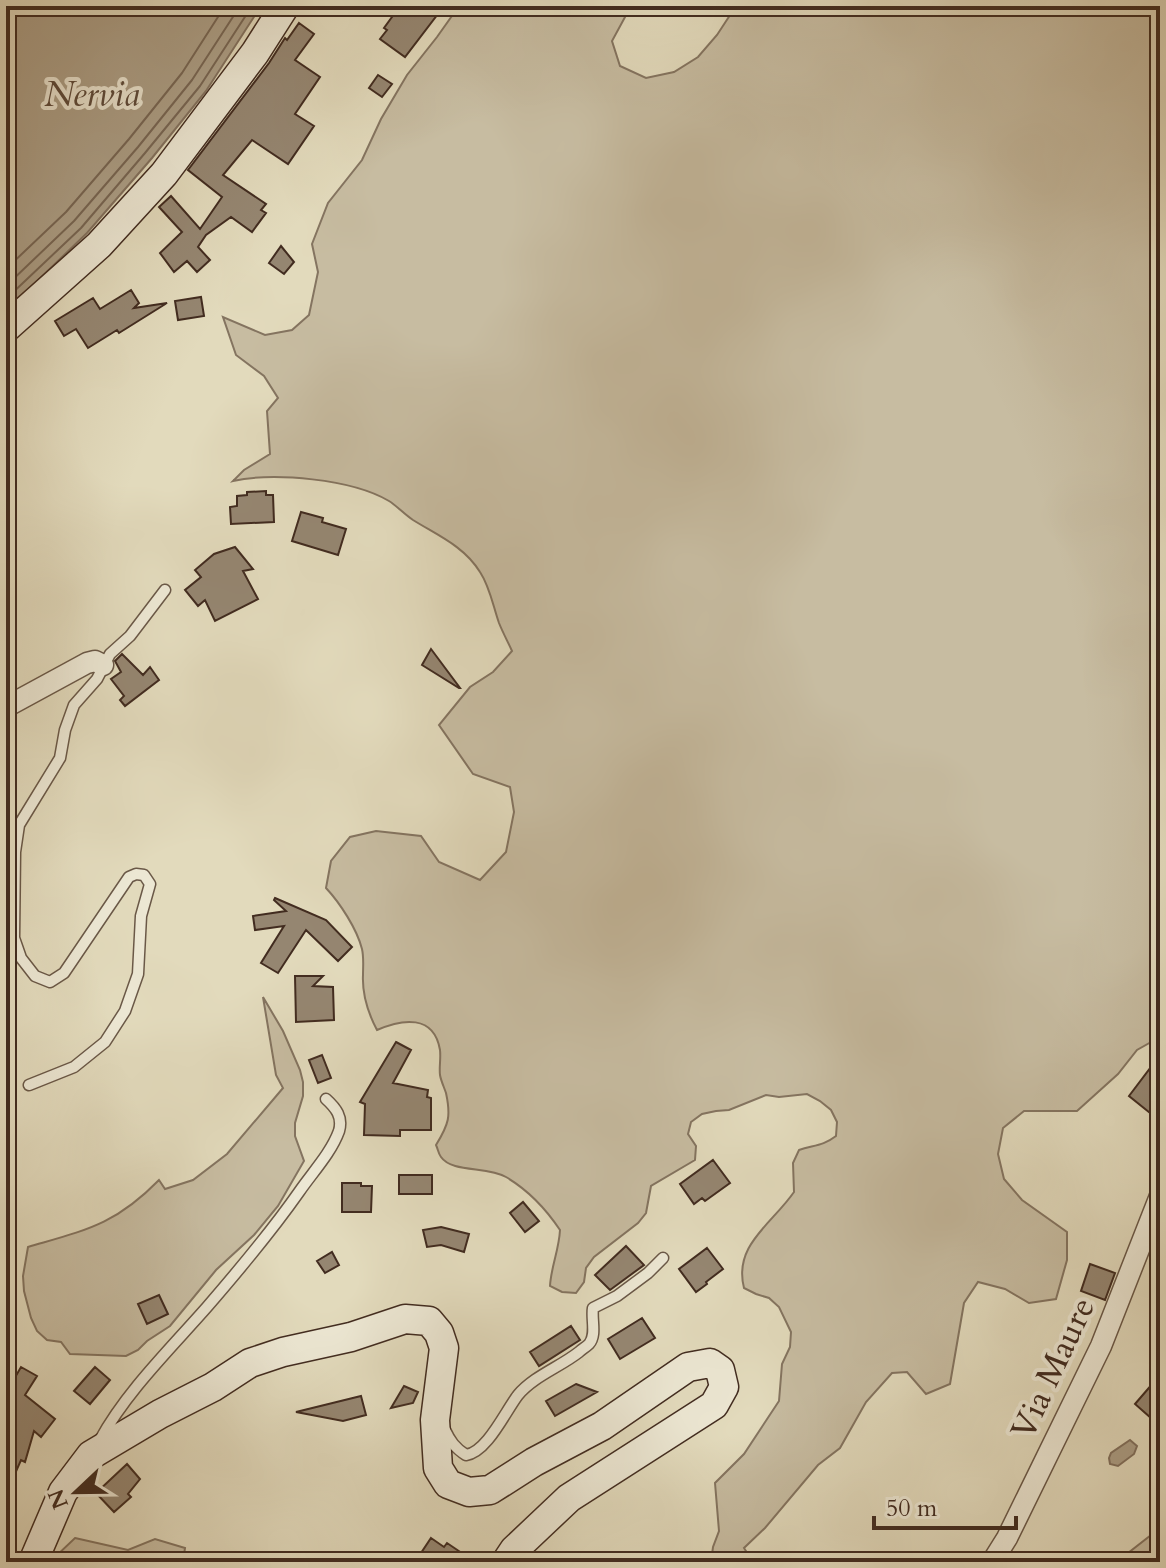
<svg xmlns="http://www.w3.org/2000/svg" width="1166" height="1568" font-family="Cardo,serif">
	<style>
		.green { fill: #c7bca1; stroke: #847460; stroke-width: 2 }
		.water { fill: #ac9f87; stroke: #82715e; stroke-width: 2 }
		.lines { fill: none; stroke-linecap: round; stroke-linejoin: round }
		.shore { stroke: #776654; stroke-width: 2 }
		.building { fill: #958671; stroke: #422c20; stroke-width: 2 }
		.lane-casing { stroke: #6a5847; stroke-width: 13 }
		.street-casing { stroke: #6a5847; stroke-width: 23 }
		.secondary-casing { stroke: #422c20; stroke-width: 31 }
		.lane { stroke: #ece7d3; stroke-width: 10 }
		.street { stroke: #ece7d3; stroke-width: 20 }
		.secondary { stroke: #ece7d3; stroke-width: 28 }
		.labels { text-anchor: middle; stroke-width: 8; stroke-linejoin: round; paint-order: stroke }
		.street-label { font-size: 34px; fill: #422c20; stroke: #ece7d3 }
		.water-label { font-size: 36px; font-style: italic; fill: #5c493a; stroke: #ece7d3 }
	</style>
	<rect width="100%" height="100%" fill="#e2dabc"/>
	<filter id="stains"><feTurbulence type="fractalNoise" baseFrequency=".0025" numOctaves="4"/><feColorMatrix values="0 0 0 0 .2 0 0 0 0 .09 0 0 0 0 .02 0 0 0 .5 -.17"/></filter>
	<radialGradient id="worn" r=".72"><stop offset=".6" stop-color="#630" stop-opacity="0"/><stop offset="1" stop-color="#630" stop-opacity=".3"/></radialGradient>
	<path class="green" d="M 459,6 L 631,6 L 612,41 L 620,66 L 646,78 L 674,72 L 698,57 L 717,35 L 736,6 L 1160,6 L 1160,1037 L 1137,1050 L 1118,1074 L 1077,1111 L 1024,1111 L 1003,1128 L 998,1154 L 1004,1179 L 1022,1200 L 1067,1232 L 1067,1260 L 1056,1299 L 1029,1303 L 1005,1289 L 978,1282 L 964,1303 L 950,1384 L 926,1394 L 907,1372 L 892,1373 L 866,1402 L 840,1448 L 818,1465 L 765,1528 L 744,1548 L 753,1562 L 711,1562 L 713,1547 L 719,1531 L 715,1483 L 744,1454 L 779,1401 L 782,1364 L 790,1347 L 791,1332 L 779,1307 L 769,1298 L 756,1294 L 744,1288 C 733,1245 772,1224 794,1192 L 793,1163 L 799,1150 C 814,1145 823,1146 836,1136 L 837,1122 L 831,1110 L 820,1101 L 807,1094 L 779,1097 L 766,1095 L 729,1110 L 716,1111 L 702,1114 L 691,1122 L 688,1134 L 696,1146 L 695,1160 L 651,1186 L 646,1213 L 638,1223 L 594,1257 L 586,1268 L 584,1282 L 576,1293 L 562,1292 L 550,1286 C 551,1267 559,1250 560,1230 C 546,1209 528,1190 506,1177 C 488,1166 452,1173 441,1157 C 438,1153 438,1149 436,1145 C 449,1124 451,1116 446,1093 C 444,1087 441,1081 440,1075 C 439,1067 441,1059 440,1050 C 434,1014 402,1019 377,1030 C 368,1013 362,995 363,975 C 363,966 364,958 362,949 C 357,929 340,903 326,888 L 331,861 L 350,837 L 376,831 L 421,836 L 439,862 L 480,880 L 506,852 L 514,812 L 510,787 L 473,774 L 439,725 L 470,687 L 493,672 L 512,651 C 508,642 503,633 499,623 C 493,606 490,587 480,572 C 464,546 437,535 413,520 C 404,514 397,506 389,501 C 352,479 274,472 233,481 L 244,470 L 270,454 L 267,411 L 278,398 L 264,376 L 236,355 L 223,317 L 265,335 L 292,330 L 309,315 L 318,272 L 312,244 L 328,203 L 362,160 L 381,119 L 407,75 L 437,37 Z
		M 263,997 L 283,1031 L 300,1070 L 303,1082 L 303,1096 L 295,1123 L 295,1136 L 304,1161 L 278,1206 L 254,1235 L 216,1270 L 170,1326 L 147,1341 L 138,1350 L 126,1356 L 70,1354 L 61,1342 L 47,1340 L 37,1331 L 31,1318 L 24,1291 L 23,1276 L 28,1247 C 86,1230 115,1225 159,1180 L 165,1189 L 193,1180 L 227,1154 L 283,1088 L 276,1075 Z
		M 1160,1528 L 1160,1562 L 1120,1562 L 1123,1557 Z
		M 75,1538 L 128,1550 L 155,1539 L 185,1548 L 183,1562 L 56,1562 L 55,1557 Z"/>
	<path class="water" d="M 6,6 L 261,6 L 206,91 L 152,158 L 87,233 L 6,311 Z
		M 1130,1440 L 1137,1446 L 1134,1454 L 1118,1466 L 1110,1464 L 1109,1458 L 1111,1453 Z"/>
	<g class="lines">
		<path class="shore" d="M 6,269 L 66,212 L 129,139 L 182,73 L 225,6
			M 6,286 L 74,221 L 138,147 L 192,80 L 240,6
			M 6,299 L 81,228 L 145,153 L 200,86 L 252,6"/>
	</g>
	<path class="building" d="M 400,6 L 444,6 L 405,57 L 380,39 L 387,30 L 384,28 Z
		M 299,23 L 314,34 L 295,60 L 320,77 L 295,114 L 314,126 L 288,164 L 252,140 L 223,175 L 266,204 L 261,210 L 266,213 L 252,232 L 231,217 L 206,235 L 198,247 L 210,260 L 197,272 L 187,261 L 174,272 L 160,253 L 182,232 L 159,207 L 171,196 L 200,229 L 222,197 L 188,170 L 269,63 L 285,38 L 287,40 Z
		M 378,75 L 392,84 L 382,97 L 369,88 Z
		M 281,246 L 294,262 L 284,274 L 269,263 Z
		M 131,290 L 139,303 L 134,308 L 167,303 L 119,333 L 117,330 L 88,348 L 76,329 L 64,336 L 55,321 L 93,298 L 100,309 Z
		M 201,297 L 204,316 L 178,320 L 175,301 Z
		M 266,491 L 266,495 L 273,495 L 274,522 L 231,524 L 230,507 L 237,506 L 237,496 L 247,495 L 247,492 Z
		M 301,512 L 323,518 L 322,522 L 346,529 L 338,555 L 292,541 Z
		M 235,547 L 253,569 L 243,571 L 258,599 L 215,621 L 205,600 L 198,606 L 185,590 L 201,577 L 195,570 L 214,554 Z
		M 431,649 L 460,688 L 459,688 L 422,665 Z
		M 122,654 L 143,675 L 150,667 L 159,680 L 125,706 L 120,700 L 124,696 L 111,679 L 121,672 L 115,661 Z
		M 275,898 L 326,920 L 352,947 L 338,961 L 306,930 L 278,973 L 261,963 L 284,926 L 255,930 L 253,916 L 286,911 L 274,900 Z
		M 295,976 L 323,976 L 313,986 L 333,987 L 334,1020 L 296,1022 Z
		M 396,1042 L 411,1050 L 393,1083 L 428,1090 L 427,1097 L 431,1098 L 431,1130 L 400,1130 L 400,1136 L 364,1135 L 365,1104 L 360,1102 Z
		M 322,1055 L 331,1078 L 318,1083 L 309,1060 Z
		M 1151,1067 L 1160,1074 L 1160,1121 L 1129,1096 Z
		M 713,1160 L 730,1183 L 705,1201 L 702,1198 L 694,1204 L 680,1184 Z
		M 399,1175 L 432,1175 L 432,1194 L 399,1194 Z
		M 342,1183 L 361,1183 L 361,1186 L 372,1186 L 371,1212 L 342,1212 Z
		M 523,1202 L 539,1221 L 525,1232 L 510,1213 Z
		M 441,1227 L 469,1234 L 464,1252 L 441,1245 L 427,1247 L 423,1230 Z
		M 626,1246 L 644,1265 L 610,1290 L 595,1275 Z
		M 707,1248 L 723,1269 L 706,1282 L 707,1284 L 696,1292 L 679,1269 Z
		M 332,1252 L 339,1265 L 325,1273 L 317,1261 Z
		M 1090,1264 L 1115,1273 L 1105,1300 L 1081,1291 Z
		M 159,1295 L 168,1314 L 147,1324 L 138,1304 Z
		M 642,1318 L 655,1338 L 620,1359 L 608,1339 Z
		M 571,1326 L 580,1340 L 539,1366 L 530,1352 Z
		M 21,1367 L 37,1376 L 25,1395 L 55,1419 L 41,1437 L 34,1431 L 25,1462 L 21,1460 L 6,1494 L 6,1393 Z
		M 95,1367 L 110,1380 L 90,1404 L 74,1391 Z
		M 1160,1375 L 1160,1408 L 1151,1418 L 1135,1404 Z
		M 576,1384 L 597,1392 L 555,1416 L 546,1401 Z
		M 404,1386 L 418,1392 L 413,1403 L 391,1408 Z
		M 361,1396 L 366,1415 L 343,1421 L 296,1412 Z
		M 127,1464 L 140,1479 L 128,1494 L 131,1497 L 114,1512 L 96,1493 Z
		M 431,1538 L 444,1547 L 447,1543 L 475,1562 L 415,1562 Z"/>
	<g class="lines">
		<g class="lane-casing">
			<path id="lane" d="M 29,1085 L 74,1067 L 105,1042 L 125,1011 L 138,974 L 141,916 L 150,884 L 144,875 L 136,874 L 129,877 L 64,973 L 50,982 L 35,976 L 21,958 L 14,938 L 15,852 L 19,825 L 60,758 L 65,730 L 74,705 L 97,679 L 110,654 L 130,636 L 165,590
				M 445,1430 C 450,1441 455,1448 466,1455 C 487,1452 505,1412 518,1395 C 534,1376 560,1367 579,1352 C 582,1349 586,1347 589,1344 C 597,1335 591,1319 593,1308 L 617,1296 L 648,1273 L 663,1258
				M 100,1440 C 126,1392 171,1348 207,1307 C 239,1270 271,1232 299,1192 C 312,1173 331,1153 339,1131 C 343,1117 336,1108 326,1099"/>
		</g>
		<g class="street-casing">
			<path id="street" d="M 6,707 L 87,663 L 95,661 L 103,665
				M 992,1562 L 1007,1538 L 1101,1346 L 1160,1196"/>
		</g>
		<g class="secondary-casing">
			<path id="secondary" d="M 6,328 L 99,245 L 164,174 L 255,53 L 285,6
				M 33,1562 L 63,1492 L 91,1455 L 160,1414 L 213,1387 L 250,1363 L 283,1352 L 351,1337 L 405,1319 L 429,1321 L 439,1333 L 444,1348 L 435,1420 L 438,1468 L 448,1484 L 469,1492 L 490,1490 L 534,1462 L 602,1426 L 688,1367 L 710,1363 L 720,1370 L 724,1387 L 714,1405 L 569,1498 L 514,1550 L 506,1562"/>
		</g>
		<use href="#lane" class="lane"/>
		<use href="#street" class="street"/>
		<use href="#secondary" class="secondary"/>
	</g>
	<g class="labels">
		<g class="street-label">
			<text transform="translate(1052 1368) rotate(-65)" y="12">Via Maure</text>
		</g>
		<g class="water-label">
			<text x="92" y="106">Nervia</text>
		</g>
	</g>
	<rect width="1166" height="1568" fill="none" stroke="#e2dabc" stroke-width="32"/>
	<rect x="8" y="8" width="1150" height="1552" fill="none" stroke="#422c20" stroke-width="4"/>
	<rect x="16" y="16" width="1134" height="1536" fill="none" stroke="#422c20" stroke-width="2"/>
	<g transform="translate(76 1492) rotate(248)" stroke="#ece7d3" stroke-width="6" paint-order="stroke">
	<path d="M0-6L14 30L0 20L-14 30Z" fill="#422c20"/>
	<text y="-12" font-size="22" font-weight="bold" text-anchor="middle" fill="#422c20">N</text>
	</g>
	<path d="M874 1516v12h142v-12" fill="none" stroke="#422c20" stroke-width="4"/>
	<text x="886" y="1516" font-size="24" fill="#422c20" stroke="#ece7d3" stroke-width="6" paint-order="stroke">50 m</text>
	<rect width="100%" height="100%" filter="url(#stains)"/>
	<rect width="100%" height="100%" fill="url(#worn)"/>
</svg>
